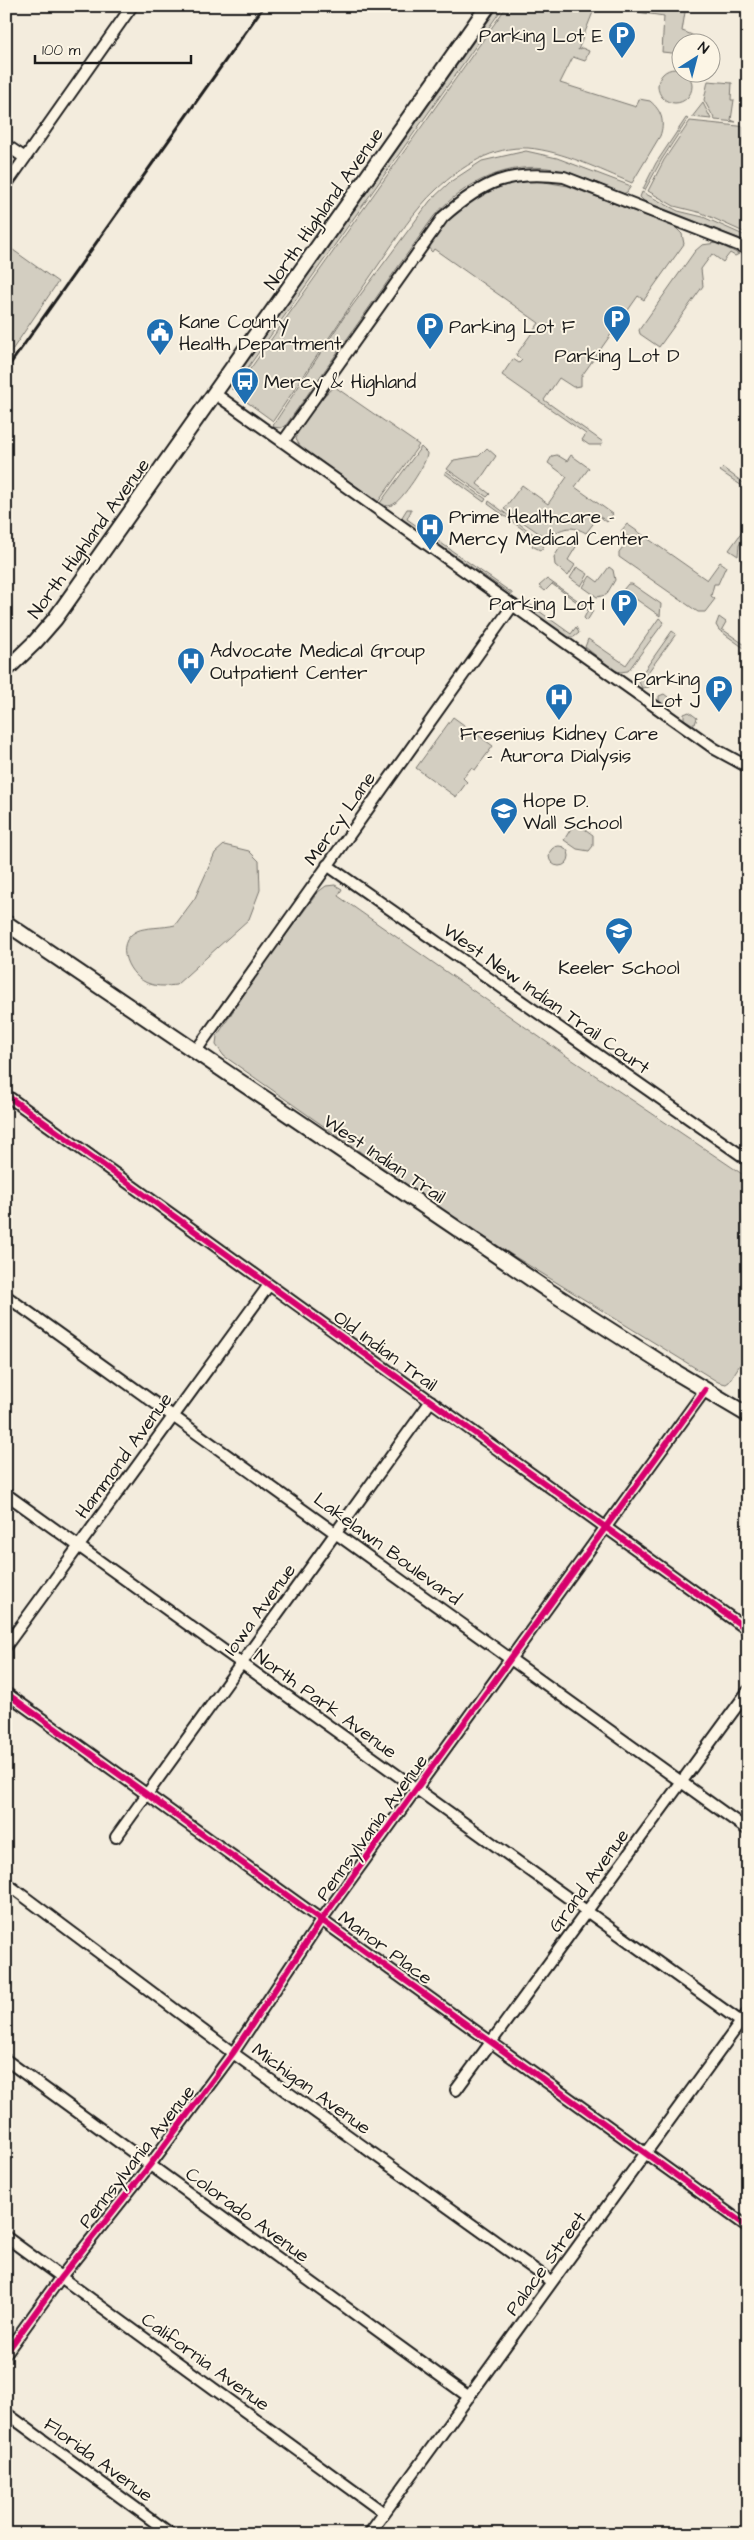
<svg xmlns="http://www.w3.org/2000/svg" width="754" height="2540" font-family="'Architects Daughter',sans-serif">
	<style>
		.green { fill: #d3cec1; stroke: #78756e }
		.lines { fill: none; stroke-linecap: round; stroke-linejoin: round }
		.street-casing { stroke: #1c1c1c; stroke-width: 14 }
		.secondary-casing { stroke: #1c1c1c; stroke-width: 18 }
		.street { stroke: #fcf5e5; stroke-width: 10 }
		.secondary { stroke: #fcf5e5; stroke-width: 14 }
		.rail { stroke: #1c1c1c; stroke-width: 3 }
		.cycleway-casing { stroke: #fcf5e5; stroke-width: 9 }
		.cycleway { stroke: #d6006c; stroke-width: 6 }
		.labels { text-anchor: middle; stroke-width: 4; stroke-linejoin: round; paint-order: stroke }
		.poi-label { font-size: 19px; fill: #1c1c1c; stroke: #fcf5e5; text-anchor: start }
		.street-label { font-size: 19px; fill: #1c1c1c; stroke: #fcf5e5 }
	</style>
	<rect width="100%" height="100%" fill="#f3ecdd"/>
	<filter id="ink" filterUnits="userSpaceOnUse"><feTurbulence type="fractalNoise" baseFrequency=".02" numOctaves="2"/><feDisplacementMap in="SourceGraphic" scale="10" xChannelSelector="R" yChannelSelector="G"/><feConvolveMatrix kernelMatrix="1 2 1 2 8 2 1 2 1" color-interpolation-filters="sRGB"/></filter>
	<g filter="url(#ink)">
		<path class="green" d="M 499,6 L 504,6 L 232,390 L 234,380 Z
			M 507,6 L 608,6 L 603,9 L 595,7 L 578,50 L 582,48 L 589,51 L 585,61 L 573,57 L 560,83 L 636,107 L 639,99 L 650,101 C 662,111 665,122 660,136 L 632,183 C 600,170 563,151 528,148 C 493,146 462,166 437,189 C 414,210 397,238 379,264 C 343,315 309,369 273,421 L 240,397 L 236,389 Z
			M 619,6 L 686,6 L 682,31 C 692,34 699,40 711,42 L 682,42 L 681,54 L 662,52 L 664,16 L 637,12 Z
			M658 86a17 17 0 1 1 34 0a17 17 0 1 1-34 0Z
			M 708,81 L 732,83 L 731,100 L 734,100 L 731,120 L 736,122 L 715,120 L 704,100 Z
			M 703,103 L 711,119 L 692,117 Z
			M 686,118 L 688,119 L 662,159 L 645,190 L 643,189 L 656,163 Z
			M 690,121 L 748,127 L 748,234 L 702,213 L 674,206 L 648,191 L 664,160 Z
			M 526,151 L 557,158 L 631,186 L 627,192 L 623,194 C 601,185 578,174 554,169 C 509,161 464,182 434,216 L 286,425 L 281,428 L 272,427 L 344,317 L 430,201 L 450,182 L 482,161 Z
			M 533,180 L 568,186 L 675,227 L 682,234 L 684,244 L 644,300 L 638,296 L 581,377 L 581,386 L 573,387 L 559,378 L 544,400 L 603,442 L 601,445 L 589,445 L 582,440 L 586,434 L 502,375 L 513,359 L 519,363 L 522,360 L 516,355 L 539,323 L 434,249 L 432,252 L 430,250 C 429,242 435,236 440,230 C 463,199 495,185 533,180 Z
			M 642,192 L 678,211 L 703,217 L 748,237 L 748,242 L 644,201 L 640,197 Z
			M 716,243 L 739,254 L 735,256 L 730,253 L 723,262 L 712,254 L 701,269 L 703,286 L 659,347 L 640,334 L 639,330 L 695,251 L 702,245 Z
			M 6,245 L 58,282 L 6,359 Z
			M 335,387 L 419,445 L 378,502 L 301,447 C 299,444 296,441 296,437 C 297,428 327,389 335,387 Z
			M 421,447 L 427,453 C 428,462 401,502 392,505 C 387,507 384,505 380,503 Z
			M 487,448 L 496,456 L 477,484 L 490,494 L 487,497 L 447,469 L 454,460 L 479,456 Z
			M 557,455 L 567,461 L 571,455 L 589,468 L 575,487 L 613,514 L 607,522 L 599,516 L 586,533 C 569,523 560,530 546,538 L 504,509 L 522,485 L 548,504 L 567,477 L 548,463 L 552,456 Z
			M 723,468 L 745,484 L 748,481 L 748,490 L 720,471 Z
			M 446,471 L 486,499 L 484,502 L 444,473 Z
			M 489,501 L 545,543 L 542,549 L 540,550 L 532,546 L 536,539 L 488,504 Z
			M 407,509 L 411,509 L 411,511 L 407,519 L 512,593 L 512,595 L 403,520 L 402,517 Z
			M 627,524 L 707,580 L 720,562 L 726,566 L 718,584 L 714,584 L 711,596 L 715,599 L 705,612 L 698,612 L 619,557 L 619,552 L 630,538 L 621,531 Z
			M 742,532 L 746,535 L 739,545 L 738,556 L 729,550 Z
			M 572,543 L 577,545 L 568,560 L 575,565 L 568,576 L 555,565 L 554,557 L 561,546 Z
			M 577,567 L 588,574 L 581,586 L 570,578 Z
			M 609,567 L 613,570 L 615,580 L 606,595 L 597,597 L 583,587 L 590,576 L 598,582 Z
			M 547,579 L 593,611 L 587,621 L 584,618 L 588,610 L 552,584 L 545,591 L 539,586 Z
			M 628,584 L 632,584 L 661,604 L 660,616 L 623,590 Z
			M 525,601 L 571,634 L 576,627 L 579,633 L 574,637 L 568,637 L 522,604 Z
			M 719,617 L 726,622 L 722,629 L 748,647 L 748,651 L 719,630 L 716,625 Z
			M 659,618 L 664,622 L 628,671 L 620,672 L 614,670 L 585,647 L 588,639 L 626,665 Z
			M 672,631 L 676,634 L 643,679 L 648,683 L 649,687 L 642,688 L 639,682 L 641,675 Z
			M 664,694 L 672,700 L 671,706 L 667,707 L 659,701 L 659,696 Z
			M 689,712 L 697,718 L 695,724 L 692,724 L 684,719 L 684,714 Z
			M 453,717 L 493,746 L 475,770 L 471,768 L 463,778 L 467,782 L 456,797 L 416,768 Z
			M 575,822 L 593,835 L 593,846 L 589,851 L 577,849 L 564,840 Z
			M 224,845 L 249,851 L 259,861 L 260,890 L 249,919 L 176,985 C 167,986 159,987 150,984 C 129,978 112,943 137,931 C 145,927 164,928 175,925 L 195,898 L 215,853 Z
			M549 856a10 10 0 1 1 20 0a10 10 0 1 1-20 0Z
			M 335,885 L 342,889 L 338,896 L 565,1055 L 748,1178 L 748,1352 L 729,1382 L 726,1384 L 718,1382 L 512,1255 L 430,1201 L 224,1056 L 216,1045 L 217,1036 L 255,977 L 318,892 L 326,886 Z"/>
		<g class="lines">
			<g class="street-casing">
				<path id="street" d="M 6,145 L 25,158
					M 6,185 L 132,6
					M 214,393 L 715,749 L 748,767
					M 283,442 L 443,217 C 484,181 509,170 564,177 L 748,249
					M 327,865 L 748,1160
					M 195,1052 L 513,605
					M 6,1095 L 748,1630
					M 6,1296 L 748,1830
					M 6,1494 L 748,2027
					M 6,1646 L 269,1285
					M 6,1693 L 748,2227
					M 116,1837 L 431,1401
					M 6,1883 L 233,2053 L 552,2282
					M 6,2060 L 469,2397
					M 456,2090 L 748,1691
					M 6,2237 L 384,2513
					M 6,2353 L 61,2277 L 150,2165 L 233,2053 L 322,1919 L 705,1390
					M 6,2413 L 171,2534
					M 369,2534 L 748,2012"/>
			</g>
			<g class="secondary-casing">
				<path id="secondary" d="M 6,670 L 35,642 L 55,619 L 488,6
					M 6,923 L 546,1289 L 677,1373 L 748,1415"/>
			</g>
			<use href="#street" class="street"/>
			<use href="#secondary" class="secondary"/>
			<path class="rail" d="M 6,370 L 264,6"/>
			<g class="cycleway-casing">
				<path id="cycleway" d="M 6,1095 L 748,1630
					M 6,1693 L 748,2227
					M 6,2353 L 61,2277 L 150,2165 L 233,2053 L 322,1919 L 705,1390"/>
			</g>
			<use href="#cycleway" class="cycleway"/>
		</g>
	</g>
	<defs>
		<g id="parking-pin" transform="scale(1.4375)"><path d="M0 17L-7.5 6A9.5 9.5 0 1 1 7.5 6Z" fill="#1f6fb2" stroke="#fcf5e5"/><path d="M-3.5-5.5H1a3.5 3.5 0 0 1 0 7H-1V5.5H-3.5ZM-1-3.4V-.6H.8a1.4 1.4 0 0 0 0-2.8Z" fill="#fff"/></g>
		<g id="civic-pin" transform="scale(1.4375)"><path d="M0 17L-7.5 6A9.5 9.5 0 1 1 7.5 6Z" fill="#1f6fb2" stroke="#fcf5e5"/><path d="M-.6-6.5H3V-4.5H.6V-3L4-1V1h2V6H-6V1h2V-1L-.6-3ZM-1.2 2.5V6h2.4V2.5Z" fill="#fff"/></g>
		<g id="bus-pin" transform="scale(1.4375)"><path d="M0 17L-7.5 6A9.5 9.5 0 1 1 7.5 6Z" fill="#1f6fb2" stroke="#fcf5e5"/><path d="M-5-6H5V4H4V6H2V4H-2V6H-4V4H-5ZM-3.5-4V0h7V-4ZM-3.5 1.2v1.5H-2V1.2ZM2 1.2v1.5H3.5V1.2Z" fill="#fff"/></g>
		<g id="hospital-pin" transform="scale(1.4375)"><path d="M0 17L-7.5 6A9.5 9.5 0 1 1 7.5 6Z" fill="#1f6fb2" stroke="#fcf5e5"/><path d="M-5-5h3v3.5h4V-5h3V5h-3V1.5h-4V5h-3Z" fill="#fff"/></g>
		<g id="school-pin" transform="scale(1.4375)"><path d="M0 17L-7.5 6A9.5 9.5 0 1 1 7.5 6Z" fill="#1f6fb2" stroke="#fcf5e5"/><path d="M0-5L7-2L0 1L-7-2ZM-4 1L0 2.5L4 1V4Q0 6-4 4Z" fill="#fff"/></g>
	</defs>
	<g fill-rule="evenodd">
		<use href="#parking-pin" x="622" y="35"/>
		<use href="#parking-pin" x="617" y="319"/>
		<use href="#parking-pin" x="430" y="326"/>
		<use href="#civic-pin" x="160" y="332"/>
		<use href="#bus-pin" x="245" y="381"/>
		<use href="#hospital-pin" x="430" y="527"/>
		<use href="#parking-pin" x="624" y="603"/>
		<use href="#hospital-pin" x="191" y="661"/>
		<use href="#parking-pin" x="719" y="689"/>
		<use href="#hospital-pin" x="559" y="697"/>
		<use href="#school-pin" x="504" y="811"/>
		<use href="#school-pin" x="619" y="931"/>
	</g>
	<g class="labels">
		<g class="poi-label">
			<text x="603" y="42" text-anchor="end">Parking Lot E</text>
			<text x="179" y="328">Kane County<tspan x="179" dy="22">Health Department</tspan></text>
			<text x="449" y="333">Parking Lot F</text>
			<text x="617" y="362" text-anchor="middle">Parking Lot D</text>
			<text x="264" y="388">Mercy &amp; Highland</text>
			<text x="449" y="523">Prime Healthcare -<tspan x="449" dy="22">Mercy Medical Center</tspan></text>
			<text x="605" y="610" text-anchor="end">Parking Lot I</text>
			<text x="210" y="657">Advocate Medical Group<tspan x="210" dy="22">Outpatient Center</tspan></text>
			<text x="700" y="685" text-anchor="end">Parking<tspan x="700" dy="22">Lot J</tspan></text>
			<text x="559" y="740" text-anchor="middle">Fresenius Kidney Care<tspan x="559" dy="22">- Aurora Dialysis</tspan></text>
			<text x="523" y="807">Hope D.<tspan x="523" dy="22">Wall School</tspan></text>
			<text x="619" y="974" text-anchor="middle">Keeler School</text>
		</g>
		<g class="street-label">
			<text transform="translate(323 208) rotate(-55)" y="7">North Highland Avenue</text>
			<text transform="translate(88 538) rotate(-54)" y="7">North Highland Avenue</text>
			<text transform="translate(339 818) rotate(-55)" y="7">Mercy Lane</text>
			<text transform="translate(547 998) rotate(35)" y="7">West New Indian Trail Court</text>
			<text transform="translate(385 1158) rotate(34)" y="7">West Indian Trail</text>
			<text transform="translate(386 1350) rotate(36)" y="7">Old Indian Trail</text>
			<text transform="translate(123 1455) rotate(-54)" y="7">Hammond Avenue</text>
			<text transform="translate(388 1548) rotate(36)" y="7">Lakelawn Boulevard</text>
			<text transform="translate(259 1609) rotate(-54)" y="7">Iowa Avenue</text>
			<text transform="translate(326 1703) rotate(36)" y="7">North Park Avenue</text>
			<text transform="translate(371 1827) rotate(-54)" y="7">Pennsylvania Avenue</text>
			<text transform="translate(588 1880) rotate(-54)" y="7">Grand Avenue</text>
			<text transform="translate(386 1947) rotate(36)" y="7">Manor Place</text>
			<text transform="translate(312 2088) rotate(36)" y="7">Michigan Avenue</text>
			<text transform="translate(136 2156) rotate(-52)" y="7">Pennsylvania Avenue</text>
			<text transform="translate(248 2214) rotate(36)" y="7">Colorado Avenue</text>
			<text transform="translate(545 2263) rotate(-54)" y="7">Palace Street</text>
			<text transform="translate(206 2361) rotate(36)" y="7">California Avenue</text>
			<text transform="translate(99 2459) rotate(36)" y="7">Florida Avenue</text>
		</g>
	</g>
	<rect width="754" height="2540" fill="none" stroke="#fcf5e5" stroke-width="25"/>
	<rect x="12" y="12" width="729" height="2515" fill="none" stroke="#1c1c1c" stroke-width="2" filter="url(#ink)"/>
	<g transform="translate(696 58) rotate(36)"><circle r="24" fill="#fcf5e5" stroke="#a29e95"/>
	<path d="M0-4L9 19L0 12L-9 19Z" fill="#1f6fb2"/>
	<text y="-8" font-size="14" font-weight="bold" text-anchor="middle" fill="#1c1c1c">N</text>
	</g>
	<path d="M35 55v8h156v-8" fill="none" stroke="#1c1c1c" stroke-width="2.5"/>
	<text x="42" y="55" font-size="15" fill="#1c1c1c" stroke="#fcf5e5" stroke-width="4" paint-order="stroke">100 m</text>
</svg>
